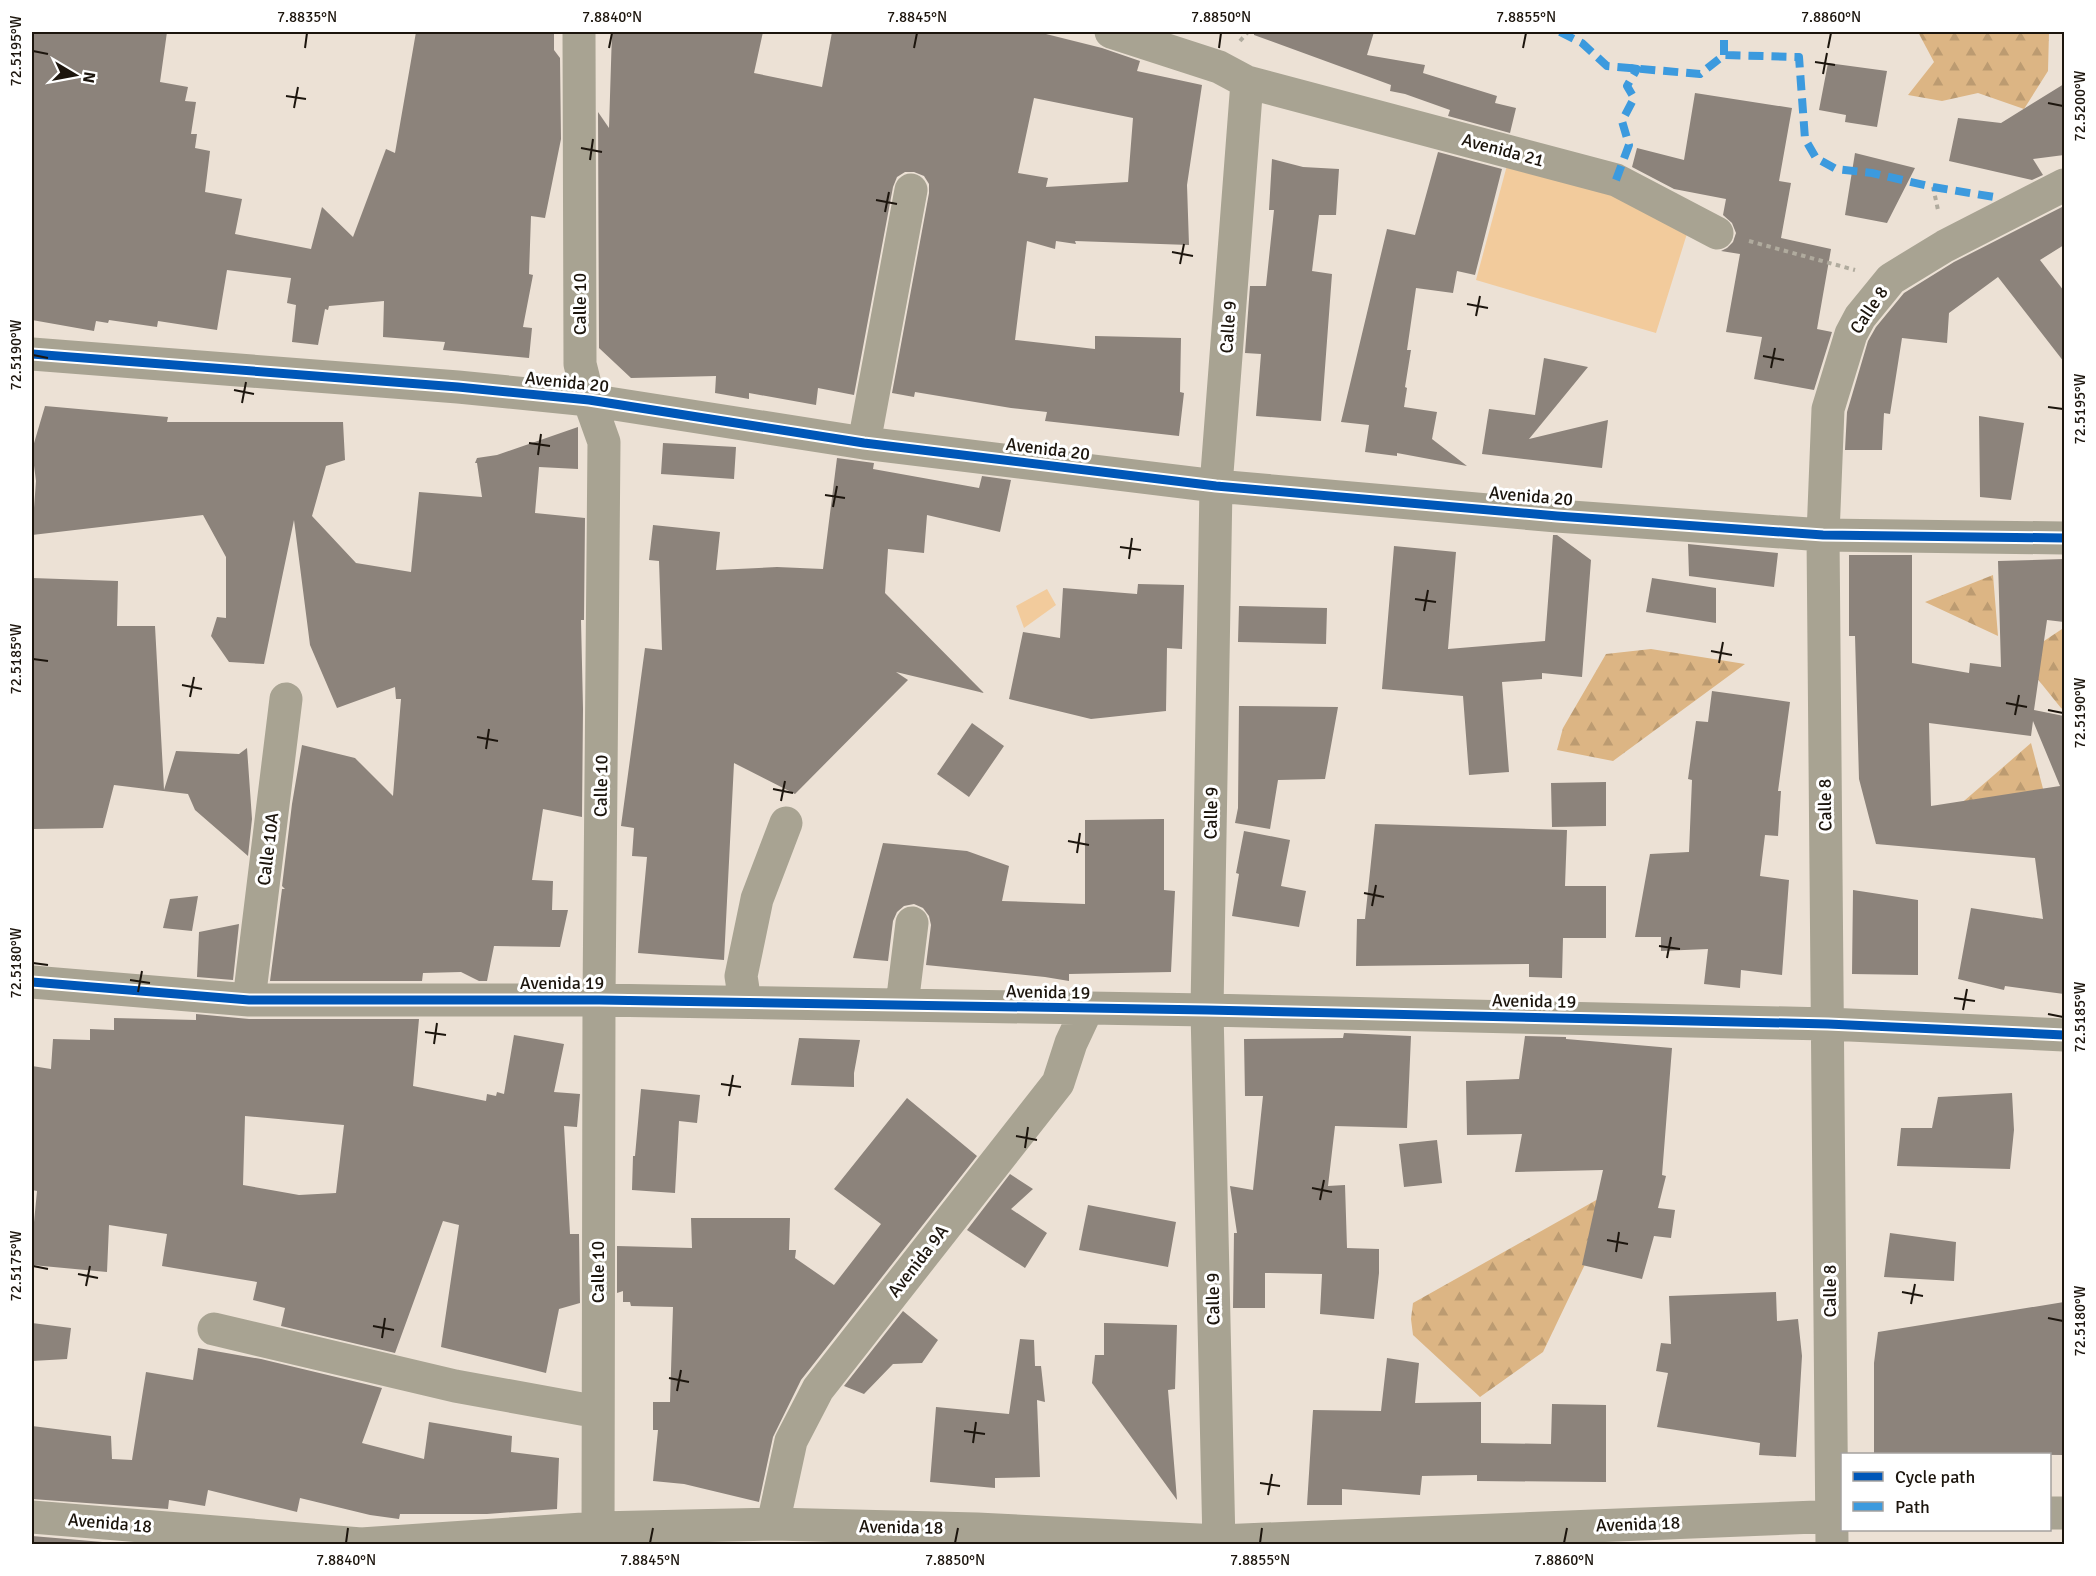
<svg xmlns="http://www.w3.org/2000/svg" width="2096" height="1576" font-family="Signika,sans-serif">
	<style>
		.green { fill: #f2cb9c }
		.forest { fill: url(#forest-firs) }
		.building { fill: #8c837b; fill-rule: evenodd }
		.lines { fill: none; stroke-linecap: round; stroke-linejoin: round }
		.path { stroke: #b0ab9e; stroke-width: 4; stroke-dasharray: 4.5 4.5; stroke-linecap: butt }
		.minor { stroke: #a8a392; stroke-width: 33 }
		.quiet { stroke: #3c9ade; stroke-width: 8; stroke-dasharray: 15 8; stroke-linecap: butt }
		.cycleway-casing { stroke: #fff; stroke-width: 13 }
		.cycleway { stroke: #0057b8; stroke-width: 9 }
		.ticks { fill: none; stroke: #1c150d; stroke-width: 2 }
		.labels { text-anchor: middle; stroke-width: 6; stroke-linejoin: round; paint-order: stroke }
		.street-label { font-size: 18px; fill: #1c150d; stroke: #fff }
		.neatline { fill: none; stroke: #1c150d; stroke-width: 2 }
		.ticks-label { font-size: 15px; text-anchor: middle; fill: #1c150d }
	</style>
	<defs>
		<pattern id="forest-firs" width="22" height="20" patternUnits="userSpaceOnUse" patternTransform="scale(1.5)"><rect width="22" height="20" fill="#dcb584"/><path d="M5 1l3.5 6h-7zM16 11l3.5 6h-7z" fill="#bc9b71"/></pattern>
	</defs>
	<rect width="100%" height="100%" fill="#ece1d5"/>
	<path class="green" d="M 1509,158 L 1695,208 L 1656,333 L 1476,280 Z
		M 1047,589 L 1056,605 L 1024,628 L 1016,606 Z"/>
	<path class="forest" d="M 1918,32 L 2049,32 L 2048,71 L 2024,109 L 1978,93 L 1942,101 L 1908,95 L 1934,62 Z
		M 1993,575 L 1998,636 L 1925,602 Z
		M 2062,629 L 2064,633 L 2064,710 L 2061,708 L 2020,657 Z
		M 1651,649 L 1745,664 L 1613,761 L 1557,750 L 1563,728 L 1606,654 Z
		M 2031,743 L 2046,800 L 1957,807 Z
		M 1623,1185 L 1543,1352 L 1480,1397 L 1413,1335 L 1411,1319 L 1413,1303 Z"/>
	<path class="building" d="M 32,32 L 167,32 L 160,82 L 188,87 L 185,101 L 196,102 L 191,134 L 197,134 L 195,148 L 210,151 L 205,192 L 242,199 L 235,234 L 311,249 L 322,207 L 353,237 L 386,149 L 395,153 L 416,32 L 554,32 L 554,50 L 560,58 L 561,139 L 545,218 L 531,216 L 529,274 L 533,275 L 523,327 L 532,328 L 529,358 L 443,350 L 445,342 L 383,337 L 384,301 L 329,306 L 328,310 L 325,309 L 318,345 L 292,342 L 296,305 L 287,303 L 291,278 L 227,270 L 217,330 L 158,321 L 157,327 L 109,320 L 108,323 L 96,321 L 94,331 L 32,320 Z
		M 612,32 L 763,32 L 754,73 L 822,87 L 832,32 L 1038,32 L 1102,48 L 1140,61 L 1137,71 L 1202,85 L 1187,185 L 1189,245 L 1075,241 L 1076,244 L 1056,241 L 1055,249 L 1027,241 L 1015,340 L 1095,349 L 1095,336 L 1181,338 L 1180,392 L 1184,393 L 1179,436 L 1045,421 L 1047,412 L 1011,408 L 915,392 L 914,397 L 892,393 L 929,193 L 929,184 L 924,176 L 914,172 L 905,172 L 897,177 L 893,187 L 854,395 L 818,388 L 816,405 L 749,393 L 749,399 L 715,393 L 716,376 L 631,378 L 599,348 L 598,112 L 609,128 ZM 1034,98 L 1133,118 L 1128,182 L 1046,187 L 1048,178 L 1018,173 Z
		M 1254,32 L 1374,32 L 1367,55 L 1425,65 L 1423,73 L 1497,96 L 1495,103 L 1516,108 L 1510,133 L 1448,116 L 1450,110 L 1405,94 L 1390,91 L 1391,85 L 1254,35 Z
		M 1828,63 L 1887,71 L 1877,127 L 1845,122 L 1846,115 L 1819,110 Z
		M 2064,84 L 2064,155 L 2033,159 L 2043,175 L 2032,180 L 1949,161 L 1958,118 L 2001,123 Z
		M 1695,93 L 1792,108 L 1779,181 L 1791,183 L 1781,238 L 1831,249 L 1817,329 L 1832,332 L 1814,390 L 1754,379 L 1762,337 L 1726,332 L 1740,254 L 1721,251 L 1727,248 L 1733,242 L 1736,233 L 1732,223 L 1723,215 L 1726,199 L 1674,189 L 1632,167 L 1637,148 L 1684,160 Z
		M 1438,152 L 1502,169 L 1475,275 L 1457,271 L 1453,293 L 1416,288 L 1407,350 L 1411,350 L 1405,387 L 1407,388 L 1404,407 L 1437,412 L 1432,439 L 1467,466 L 1397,453 L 1397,456 L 1365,452 L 1369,425 L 1341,422 L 1387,229 L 1415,235 Z
		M 1855,153 L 1915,168 L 1887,223 L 1845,215 Z
		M 1272,159 L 1303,167 L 1339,169 L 1336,215 L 1319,215 L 1312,271 L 1332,274 L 1321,421 L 1256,416 L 1261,354 L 1245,353 L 1250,286 L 1266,286 L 1274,210 L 1269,210 Z
		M 2064,206 L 2064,245 L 2040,260 L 2064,291 L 2064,362 L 1998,277 L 1949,313 L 1947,343 L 1902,338 L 1890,414 L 1884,413 L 1882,450 L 1845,450 L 1847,412 L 1868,341 L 1876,327 L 1904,293 L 1954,262 Z
		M 1544,358 L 1588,367 L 1529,439 L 1608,420 L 1602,468 L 1482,454 L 1489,409 L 1535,415 Z
		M 45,406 L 168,417 L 167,422 L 343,422 L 345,460 L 326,466 L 312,516 L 356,563 L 411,572 L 419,492 L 482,497 L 477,463 L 475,463 L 477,458 L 497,455 L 578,427 L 578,469 L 539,467 L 535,513 L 585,518 L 584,620 L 581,620 L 583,709 L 582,817 L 543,809 L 532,880 L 553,881 L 552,910 L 568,910 L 560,947 L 494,946 L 487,981 L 479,981 L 461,972 L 423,973 L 422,981 L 270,981 L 282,889 L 285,889 L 282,886 L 292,804 L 302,745 L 355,758 L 393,796 L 401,699 L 396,699 L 395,687 L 337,708 L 310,645 L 294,520 L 264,664 L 229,662 L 211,636 L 217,617 L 226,618 L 226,557 L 203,515 L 32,535 L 36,481 L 32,450 Z
		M 1979,416 L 2024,423 L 2011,500 L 1980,497 Z
		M 663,443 L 736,447 L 734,479 L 661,474 Z
		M 837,458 L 874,463 L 873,469 L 979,488 L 982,476 L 1011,480 L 1000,532 L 927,515 L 924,553 L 888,549 L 885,593 L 984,693 L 896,672 L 908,680 L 795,794 L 734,763 L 724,960 L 638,953 L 647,857 L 632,856 L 634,828 L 621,826 L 645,648 L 662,650 L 659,561 L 649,560 L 653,525 L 720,532 L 716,570 L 777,567 L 823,569 Z
		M 1553,535 L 1557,535 L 1591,560 L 1582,677 L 1542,673 L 1542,679 L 1502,682 L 1509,772 L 1469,775 L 1463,696 L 1382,689 L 1394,546 L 1456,552 L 1448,649 L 1545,641 Z
		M 1688,544 L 1778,553 L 1774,587 L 1689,576 Z
		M 1849,555 L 1912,555 L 1912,663 L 1969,673 L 1970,663 L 2001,667 L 1998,561 L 2064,559 L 2064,622 L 2047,620 L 2034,710 L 2064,716 L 2064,994 L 2005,986 L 2004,990 L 1958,979 L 1971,908 L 2043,919 L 2035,858 L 1876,844 L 1859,779 L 1855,636 L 1849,636 ZM 2033,721 L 2060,786 L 1931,806 L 1929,723 L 2031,736 Z
		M 32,578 L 118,581 L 117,626 L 155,626 L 164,790 L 176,751 L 239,754 L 247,748 L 252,819 L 248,856 L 195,810 L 188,794 L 114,785 L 103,828 L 32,829 Z
		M 1652,578 L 1716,588 L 1716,623 L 1646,612 Z
		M 1138,584 L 1184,585 L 1182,649 L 1167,648 L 1166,711 L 1091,719 L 1009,699 L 1023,632 L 1060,638 L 1063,588 L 1137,594 Z
		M 1239,606 L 1327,608 L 1326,644 L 1238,642 Z
		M 1712,691 L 1790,702 L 1778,791 L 1781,791 L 1778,836 L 1765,835 L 1760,876 L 1789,880 L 1782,975 L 1741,970 L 1740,988 L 1704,984 L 1708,949 L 1661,951 L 1661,937 L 1635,937 L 1650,854 L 1689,852 L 1692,780 L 1688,779 L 1696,721 L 1708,722 Z
		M 1239,706 L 1338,707 L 1325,779 L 1278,780 L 1270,829 L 1235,823 L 1238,808 Z
		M 972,723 L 1004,746 L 969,797 L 937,774 Z
		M 1606,782 L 1606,826 L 1552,827 L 1551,783 Z
		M 1164,819 L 1164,890 L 1175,891 L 1171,972 L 1069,974 L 1069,981 L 1045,977 L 926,965 L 931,925 L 929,916 L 923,908 L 914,904 L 904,906 L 897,912 L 893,921 L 888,961 L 853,958 L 883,843 L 967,851 L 1009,866 L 1002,901 L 1085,904 L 1085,820 Z
		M 1375,824 L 1567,830 L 1565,886 L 1606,886 L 1606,938 L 1563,938 L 1562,978 L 1529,977 L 1529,964 L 1356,966 L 1357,919 L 1365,919 Z
		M 1244,831 L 1290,840 L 1281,886 L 1306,891 L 1299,927 L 1232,916 L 1239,874 L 1236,873 Z
		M 1853,890 L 1918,900 L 1918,975 L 1852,974 Z
		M 198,896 L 192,931 L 163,928 L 170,899 Z
		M 239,924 L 233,980 L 197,977 L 199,932 Z
		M 196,1014 L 249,1019 L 419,1019 L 413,1086 L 486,1101 L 487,1094 L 496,1096 L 497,1092 L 504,1094 L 514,1035 L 564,1044 L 554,1092 L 580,1094 L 577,1127 L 564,1126 L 570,1234 L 579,1234 L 580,1303 L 559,1309 L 546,1373 L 441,1347 L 459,1225 L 443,1221 L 395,1353 L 281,1326 L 285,1308 L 253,1300 L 257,1282 L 162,1266 L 167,1234 L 109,1225 L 107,1272 L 32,1265 L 32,1243 L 37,1191 L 32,1190 L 32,1066 L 51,1069 L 53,1039 L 90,1040 L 90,1029 L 114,1030 L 114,1018 L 196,1020 ZM 245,1116 L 344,1125 L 336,1193 L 299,1195 L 243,1185 Z
		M 1344,1033 L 1411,1036 L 1407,1128 L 1335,1126 L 1328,1186 L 1345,1185 L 1347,1248 L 1379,1249 L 1379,1273 L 1374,1319 L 1320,1314 L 1322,1274 L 1265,1273 L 1265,1308 L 1233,1308 L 1234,1233 L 1237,1233 L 1230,1186 L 1253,1190 L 1263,1096 L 1245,1096 L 1244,1039 L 1343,1038 Z
		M 1525,1036 L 1566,1037 L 1566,1039 L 1672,1048 L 1662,1175 L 1666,1176 L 1658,1208 L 1675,1210 L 1671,1238 L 1654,1236 L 1642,1279 L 1582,1265 L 1603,1170 L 1515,1172 L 1522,1134 L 1467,1135 L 1466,1081 L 1519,1079 Z
		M 799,1038 L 860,1040 L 854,1073 L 854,1087 L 791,1085 Z
		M 641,1089 L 700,1095 L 697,1123 L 679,1121 L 675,1193 L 632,1190 L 633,1156 L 635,1156 Z
		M 2012,1093 L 2014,1130 L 2010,1169 L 1897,1166 L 1901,1128 L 1932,1128 L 1938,1097 Z
		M 907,1098 L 977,1156 L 801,1380 L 773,1437 L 759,1502 L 684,1484 L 653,1481 L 658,1430 L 653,1430 L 653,1402 L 670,1402 L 673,1307 L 631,1306 L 630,1302 L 623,1302 L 623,1291 L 617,1293 L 617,1246 L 692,1248 L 691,1218 L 790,1218 L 789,1250 L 796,1250 L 795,1258 L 834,1285 L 881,1224 L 834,1189 Z
		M 1437,1140 L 1442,1183 L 1404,1187 L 1399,1144 Z
		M 1010,1174 L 1033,1189 L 1011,1209 L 1047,1233 L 1025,1268 L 967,1230 Z
		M 1088,1205 L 1176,1222 L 1168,1267 L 1079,1250 Z
		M 1890,1233 L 1956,1242 L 1954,1281 L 1884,1277 Z
		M 1776,1292 L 1777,1321 L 1798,1319 L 1802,1356 L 1796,1457 L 1759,1455 L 1760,1443 L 1657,1427 L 1668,1373 L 1656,1371 L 1661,1343 L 1671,1344 L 1669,1296 Z
		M 2064,1302 L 2064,1455 L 1874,1453 L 1874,1363 L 1878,1332 Z
		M 903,1311 L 938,1340 L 922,1363 L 893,1364 L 864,1394 L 844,1386 Z
		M 32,1323 L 71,1328 L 67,1359 L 32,1361 Z
		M 1104,1323 L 1177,1325 L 1175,1389 L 1168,1390 L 1177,1500 L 1092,1383 L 1095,1355 L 1104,1355 Z
		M 1020,1339 L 1034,1340 L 1035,1366 L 1041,1366 L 1045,1402 L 1037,1400 L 1040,1477 L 995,1478 L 995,1488 L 930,1482 L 936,1407 L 1009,1414 Z
		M 198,1348 L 261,1359 L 382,1388 L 362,1443 L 424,1459 L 429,1422 L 512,1436 L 511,1452 L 559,1458 L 557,1509 L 487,1514 L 400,1514 L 399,1519 L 370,1515 L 300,1498 L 297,1512 L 208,1490 L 205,1506 L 169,1500 L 168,1509 L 32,1499 L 32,1426 L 111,1436 L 112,1459 L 132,1460 L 146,1372 L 193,1380 Z
		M 1387,1358 L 1419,1363 L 1415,1403 L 1481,1402 L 1481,1443 L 1551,1444 L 1552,1404 L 1606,1405 L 1606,1482 L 1477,1481 L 1477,1475 L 1422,1476 L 1420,1495 L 1342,1489 L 1342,1505 L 1307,1505 L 1313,1410 L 1381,1411 Z
		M 32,1536 L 138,1545 L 32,1545 Z"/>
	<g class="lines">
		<path class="path" d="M 1240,41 L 1248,32
			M 1933,187 L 1938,210
			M 1749,241 L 1855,270"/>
		<path class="minor" d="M 579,32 L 580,364 L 589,400 L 604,442 L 599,1000 L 598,1544
			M 1111,32 L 1219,67 L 1247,82 L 1616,180 L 1717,233
			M 32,354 L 458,387 L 589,400 L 864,443 L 1216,486 L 1557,516 L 1823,535 L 2064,538
			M 864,443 L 911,190
			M 32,982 L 249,1000 L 599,1000 L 1207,1010 L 1828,1024 L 2064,1035
			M 249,1000 L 286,699
			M 745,1002 L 741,976 L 757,899 L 786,823
			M 902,1005 L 912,923
			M 214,1329 L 455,1386 L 598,1412
			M 2050,1513 L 2064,1513
			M 32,1517 L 361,1544 L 598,1528 L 773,1524 L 977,1529 L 1219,1541 L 1842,1516
			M 773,1524 L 791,1441 L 818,1389 L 1058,1083 L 1071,1043 L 1087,1009
			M 1219,1544 L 1207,1010 L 1216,486 L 1247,82
			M 1832,1544 L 1823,535 L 1828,409 L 1851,334 L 1860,317 L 1891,279 L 1945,246 L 2064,185"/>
		<path class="quiet" d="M 1560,32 L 1582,43 L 1607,66 L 1700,74 L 1724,55 L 1799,57 L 1805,139 L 1816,158 L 1836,169 L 1872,173 L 1933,187 L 1994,197
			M 1724,55 L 1724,32
			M 1616,180 L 1629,145 L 1622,121 L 1634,98 L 1627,86 L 1637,69 L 1631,68"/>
		<g class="cycleway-casing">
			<path id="cycleway" d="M 32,354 L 458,387 L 589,400 L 864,443 L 1216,486 L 1557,516 L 1823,535 L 2064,538
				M 32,982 L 249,1000 L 599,1000 L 1207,1010 L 1828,1024 L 2064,1035"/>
		</g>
		<use href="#cycleway" class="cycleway"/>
	</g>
	<path class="ticks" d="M 305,48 L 307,33M 609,48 L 612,33M 914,48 L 917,33M 1219,48 L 1221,33M 1523,48 L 1526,33M 1828,48 L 1831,33M 33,51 L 48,54M 1815,62 L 1835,65M 1823,74 L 1827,53M 286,96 L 306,99M 2048,103 L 2063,106M 294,108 L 298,87M 581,148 L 602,152M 590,160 L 593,139M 876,200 L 897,204M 885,212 L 889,192M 1172,252 L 1193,256M 1180,264 L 1184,244M 1467,304 L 1488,308M 1476,316 L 1480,296M 33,355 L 48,358M 1763,356 L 1784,360M 1771,368 L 1775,348M 234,390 L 254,394M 242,403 L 246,382M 2048,407 L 2063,409M 529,443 L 550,446M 538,455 L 541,434M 825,495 L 845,498M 833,507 L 837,486M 1120,547 L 1141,550M 1129,559 L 1132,538M 1415,599 L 1436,602M 1424,611 L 1428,590M 1711,651 L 1732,655M 33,659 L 48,661M 1719,663 L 1723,642M 182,685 L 202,689M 190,697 L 194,677M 2006,703 L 2027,707M 2048,710 L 2063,713M 2015,715 L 2019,695M 477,737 L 498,741M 486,749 L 489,729M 773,789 L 793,793M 781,801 L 785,781M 1068,841 L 1089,845M 1077,853 L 1080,833M 1364,893 L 1384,897M 1372,906 L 1376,885M 1659,946 L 1680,949M 1667,958 L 1671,937M 33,963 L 48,965M 130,980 L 150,983M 138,992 L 142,971M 1954,998 L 1975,1001M 1963,1010 L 1967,989M 2048,1014 L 2063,1017M 425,1032 L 446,1035M 434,1044 L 437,1023M 721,1084 L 741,1087M 729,1096 L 733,1075M 1016,1136 L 1037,1140M 1025,1148 L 1028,1127M 1312,1188 L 1332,1192M 1320,1200 L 1324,1180M 1607,1240 L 1628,1244M 1616,1252 L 1619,1232M 33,1266 L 48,1269M 78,1274 L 98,1278M 86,1286 L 90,1266M 1902,1292 L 1923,1296M 1911,1304 L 1915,1284M 2048,1318 L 2063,1321M 373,1326 L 394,1330M 382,1338 L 385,1318M 669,1378 L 689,1382M 677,1391 L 681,1370M 964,1431 L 985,1434M 973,1443 L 976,1422M 1260,1483 L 1280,1486M 1268,1495 L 1272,1474M 346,1543 L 348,1528M 650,1543 L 653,1528M 955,1543 L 958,1528M 1260,1543 L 1262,1528M 1564,1543 L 1567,1528"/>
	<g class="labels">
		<g class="street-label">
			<text transform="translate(1503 150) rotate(15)" y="6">Avenida 21</text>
			<text transform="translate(580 304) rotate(-90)" y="6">Calle 10</text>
			<text transform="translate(1869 310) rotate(-56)" y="6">Calle 8</text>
			<text transform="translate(1228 327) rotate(-86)" y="6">Calle 9</text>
			<text transform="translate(567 382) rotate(6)" y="6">Avenida 20</text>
			<text transform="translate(1048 449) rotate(7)" y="6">Avenida 20</text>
			<text transform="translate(1531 496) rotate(5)" y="6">Avenida 20</text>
			<text transform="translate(601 786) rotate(-89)" y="6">Calle 10</text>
			<text transform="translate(1825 805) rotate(-91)" y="6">Calle 8</text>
			<text transform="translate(1211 813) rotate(-89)" y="6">Calle 9</text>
			<text transform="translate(268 849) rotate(-83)" y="6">Calle 10A</text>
			<text x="562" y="989">Avenida 19</text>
			<text transform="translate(1048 992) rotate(1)" y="6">Avenida 19</text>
			<text transform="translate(1534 1001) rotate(1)" y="6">Avenida 19</text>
			<text transform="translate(918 1261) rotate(-52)" y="6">Avenida 9A</text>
			<text transform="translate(598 1272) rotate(-90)" y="6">Calle 10</text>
			<text transform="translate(1830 1291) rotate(-90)" y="6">Calle 8</text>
			<text transform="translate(1213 1299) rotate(-91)" y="6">Calle 9</text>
			<text transform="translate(110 1523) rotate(5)" y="6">Avenida 18</text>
			<text transform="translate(1638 1524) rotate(-2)" y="6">Avenida 18</text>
			<text transform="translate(901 1527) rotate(1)" y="6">Avenida 18</text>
		</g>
	</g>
	<rect width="2096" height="1576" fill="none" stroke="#ffffff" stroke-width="66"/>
	<rect x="1841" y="1453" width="210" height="78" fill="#ffffff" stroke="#a4a19e" stroke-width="1.5"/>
	<rect x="1853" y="1472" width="30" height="9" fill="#0057b8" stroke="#a4a19e" stroke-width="1.5"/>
	<text x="1895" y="1483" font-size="18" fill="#1c150d">Cycle path</text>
	<rect x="1853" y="1502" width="30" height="9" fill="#3c9ade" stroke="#a4a19e" stroke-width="1.5"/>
	<text x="1895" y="1513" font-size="18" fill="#1c150d">Path</text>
	<g transform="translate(75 75) rotate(100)" stroke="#ffffff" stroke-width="4.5" paint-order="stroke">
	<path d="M0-4.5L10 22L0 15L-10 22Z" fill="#1c150d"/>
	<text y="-9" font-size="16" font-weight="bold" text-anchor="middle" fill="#1c150d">N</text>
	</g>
	<rect x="33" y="33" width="2030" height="1510" class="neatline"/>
	<g class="ticks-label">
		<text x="307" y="22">7.8835°N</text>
		<text x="612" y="22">7.8840°N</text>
		<text x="917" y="22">7.8845°N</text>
		<text x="1221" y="22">7.8850°N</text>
		<text x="1526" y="22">7.8855°N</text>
		<text x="1831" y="22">7.8860°N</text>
		<text transform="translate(16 51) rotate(-90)" y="5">72.5195°W</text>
		<text transform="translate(2080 106) rotate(-90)" y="5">72.5200°W</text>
		<text transform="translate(16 355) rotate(-90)" y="5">72.5190°W</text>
		<text transform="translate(2080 409) rotate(-90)" y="5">72.5195°W</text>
		<text transform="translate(16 659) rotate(-90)" y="5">72.5185°W</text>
		<text transform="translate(2080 713) rotate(-90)" y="5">72.5190°W</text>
		<text transform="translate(16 963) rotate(-90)" y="5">72.5180°W</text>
		<text transform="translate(2080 1017) rotate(-90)" y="5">72.5185°W</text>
		<text transform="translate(16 1266) rotate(-90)" y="5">72.5175°W</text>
		<text transform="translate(2080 1321) rotate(-90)" y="5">72.5180°W</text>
		<text x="346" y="1565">7.8840°N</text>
		<text x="650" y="1565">7.8845°N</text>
		<text x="955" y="1565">7.8850°N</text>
		<text x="1260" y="1565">7.8855°N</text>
		<text x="1564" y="1565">7.8860°N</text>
	</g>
</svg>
